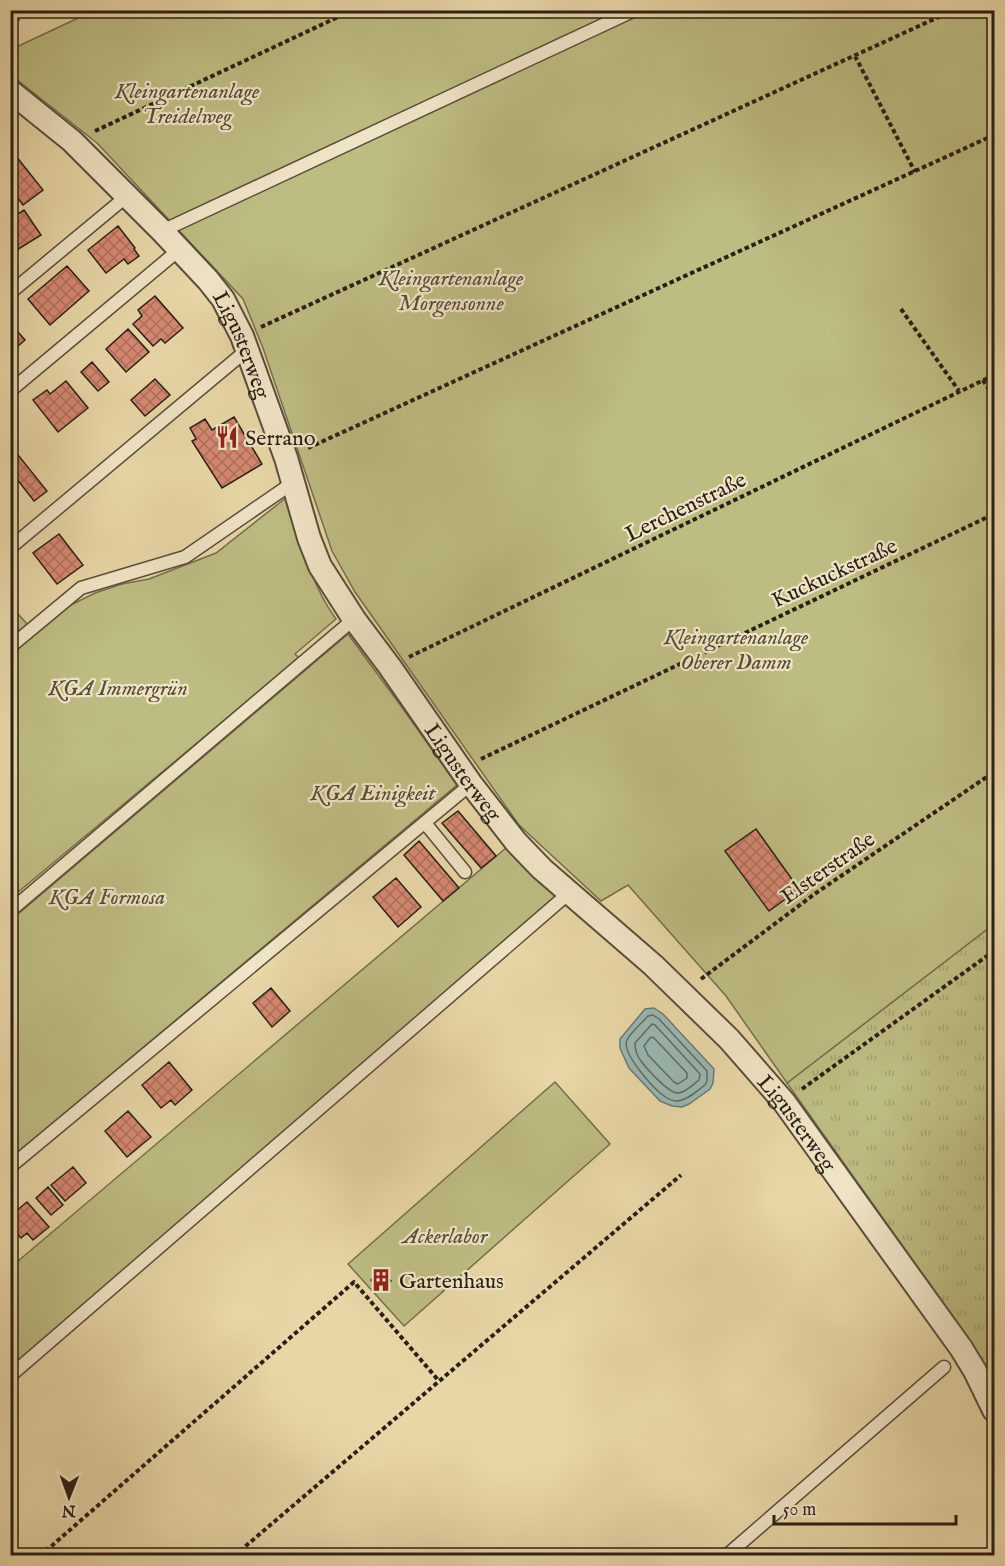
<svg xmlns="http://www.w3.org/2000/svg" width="1005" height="1566" font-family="'IM FELL English',serif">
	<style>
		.grass { fill: url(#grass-tufts); stroke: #746e4c; stroke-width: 1.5 }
		.green { fill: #bdbc82; stroke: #746e4c; stroke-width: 1.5 }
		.water { fill: #99b7b1; stroke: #6d7a73; stroke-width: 1.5 }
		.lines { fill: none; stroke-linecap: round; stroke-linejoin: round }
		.shore { stroke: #626b63; stroke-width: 1.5 }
		.building { fill: url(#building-cross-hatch); stroke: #2a1f15; stroke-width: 1.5 }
		.service-casing { stroke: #5a4d3a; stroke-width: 15 }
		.minor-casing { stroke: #5a4d3a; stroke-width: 26 }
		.path { stroke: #2a1f15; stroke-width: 4; stroke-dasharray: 4.5 3; stroke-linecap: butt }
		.service { stroke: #f0e4c6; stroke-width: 12 }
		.minor { stroke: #f0e4c6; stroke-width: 22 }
		.labels { text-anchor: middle; stroke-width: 4.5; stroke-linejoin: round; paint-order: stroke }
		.park-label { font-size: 22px; font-style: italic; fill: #564e36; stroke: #f0e4c6 }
		.street-label { font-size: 22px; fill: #2a1f15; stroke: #f0e4c6 }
		.poi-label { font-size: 22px; fill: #2a1f15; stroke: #f0e4c6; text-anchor: start }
	</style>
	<defs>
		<pattern id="grass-tufts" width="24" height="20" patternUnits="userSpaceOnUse" patternTransform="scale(1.5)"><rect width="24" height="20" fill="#bdbc82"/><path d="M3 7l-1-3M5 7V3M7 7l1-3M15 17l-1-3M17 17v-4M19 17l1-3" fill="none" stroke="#a3a16f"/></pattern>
		<pattern id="building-cross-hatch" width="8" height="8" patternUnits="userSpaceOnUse" patternTransform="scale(1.5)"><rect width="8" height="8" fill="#d68872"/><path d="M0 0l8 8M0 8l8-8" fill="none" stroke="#ae6f5c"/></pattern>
	</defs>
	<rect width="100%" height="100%" fill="#e8d6a7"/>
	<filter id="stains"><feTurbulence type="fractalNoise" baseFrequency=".00333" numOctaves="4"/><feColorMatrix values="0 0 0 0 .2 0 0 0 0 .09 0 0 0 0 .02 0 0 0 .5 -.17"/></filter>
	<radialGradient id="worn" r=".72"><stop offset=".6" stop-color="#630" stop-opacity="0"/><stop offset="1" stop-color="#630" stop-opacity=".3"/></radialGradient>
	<path class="grass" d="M 994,924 L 994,1390 L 975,1348 L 787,1083 Z"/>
	<path class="green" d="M 95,10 L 994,11 L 994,924 L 787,1083 L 726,996 L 628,885 L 601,901 L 519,825 L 355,592 L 332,551 L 263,348 L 243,299 L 97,143 L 11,75 L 10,50 Z
		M 287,497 C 300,538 310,584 336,619 L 295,654 L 299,658 L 11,898 L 10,605 L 36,634 L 69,606 L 95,593 L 122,584 L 149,579 L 216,553 Z
		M 348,634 L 401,706 L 457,785 L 11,1158 L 11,920 Z
		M 506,848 L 557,898 L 11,1370 L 11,1267 Z
		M 555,1082 L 610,1144 L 404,1326 L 348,1264 Z"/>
	<path class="water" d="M 654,1008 L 663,1014 L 714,1069 L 713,1083 L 710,1089 L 689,1104 L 682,1107 L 672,1106 L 660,1101 L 629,1068 L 620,1048 L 620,1039 L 645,1009 Z"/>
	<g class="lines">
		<path class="shore" d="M 653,1015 L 659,1019 L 707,1071 L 707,1081 L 705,1085 C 698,1090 687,1101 677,1101 C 673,1101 668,1099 664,1096 C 654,1089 621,1053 627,1040 C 631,1032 642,1023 648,1016 Z
			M 652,1024 L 655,1025 L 700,1074 L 699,1080 C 694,1084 686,1092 679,1093 C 670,1095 646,1068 641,1061 C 637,1056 635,1049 635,1043 Z
			M 653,1037 L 687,1073 L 687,1078 L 678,1084 L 674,1082 L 648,1055 L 644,1046 L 650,1038 Z"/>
	</g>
	<path class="building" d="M 10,10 L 14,10 L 19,20 L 10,24 Z
		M 12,151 L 43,190 L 23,205 L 16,196 L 10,200 L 10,152 Z
		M 24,210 L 41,235 L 12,253 L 10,251 L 10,219 Z
		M 118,226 L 135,248 L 134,249 L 139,256 L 128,264 L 124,259 L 106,273 L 88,250 Z
		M 67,266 L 89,291 L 50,325 L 28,299 Z
		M 155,296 L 183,328 L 165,343 L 161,339 L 153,346 L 133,324 L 142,316 L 138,310 Z
		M 10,323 L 25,340 L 10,353 Z
		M 128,329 L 149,352 L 126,372 L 106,349 Z
		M 92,362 L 109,382 L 98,391 L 81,372 Z
		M 155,379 L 170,395 L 145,416 L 131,400 Z
		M 66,381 L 88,408 L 58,432 L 33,400 L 47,390 L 50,394 Z
		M 234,417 L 262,464 L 222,488 L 192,441 L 196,439 L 190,428 L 205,419 L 212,430 Z
		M 10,445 L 47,491 L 34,501 L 13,474 L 10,477 Z
		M 59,534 L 83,565 L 57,584 L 33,553 Z
		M 458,811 L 496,856 L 481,868 L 442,823 Z
		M 756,829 L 799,889 L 769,911 L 725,851 Z
		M 419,841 L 459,888 L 443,901 L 404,855 Z
		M 396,878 L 421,907 L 398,927 L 373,897 Z
		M 271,988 L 290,1011 L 272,1027 L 253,1003 Z
		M 169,1062 L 192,1090 L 175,1105 L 171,1100 L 161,1108 L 142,1085 Z
		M 128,1111 L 151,1137 L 127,1157 L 105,1131 Z
		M 73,1167 L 86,1183 L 65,1201 L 51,1185 Z
		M 48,1187 L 63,1205 L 51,1215 L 36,1198 Z
		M 27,1202 L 49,1227 L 33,1240 L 27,1233 L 21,1238 L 10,1225 L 10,1216 Z
		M 382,1270 L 391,1281 L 380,1290 L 371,1280 Z"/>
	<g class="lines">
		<g class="service-casing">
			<path id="service" d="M 162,231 L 635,10
				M 10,293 L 127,196
				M 10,391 L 180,249
				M 10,548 L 247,350
				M 10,647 L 81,588 L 185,557 L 294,482
				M 425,823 L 465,872
				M 10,911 L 354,619
				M 10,1167 L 471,784
				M 10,1376 L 569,893
				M 726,1556 L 944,1367"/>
		</g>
		<g class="minor-casing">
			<g id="minor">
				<path id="s1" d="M 10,91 L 72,141 L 162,231 L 208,280 L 223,299 L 242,336 L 286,458 L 309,538 L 320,566 L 354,619 L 390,667 L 471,784 L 516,842 L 542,869 L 653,965 L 729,1039 L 784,1102 L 961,1348 L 975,1371 L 994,1410"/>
			</g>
		</g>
		<path class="path" d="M 855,56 L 915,172
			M 95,131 L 353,10
			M 901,309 L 959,391
			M 261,327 L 954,10
			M 983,380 L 994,398
			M 308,448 L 994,135
			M 409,657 L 994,375
			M 481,759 L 994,514
			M 701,979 L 816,893 L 994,772
			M 802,1089 L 994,951
			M 40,1556 L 354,1282 L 439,1381
			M 234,1556 L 681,1175"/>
		<use href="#service" class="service"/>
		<use href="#minor" class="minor"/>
	</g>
	<defs>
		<g id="restaurant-bare" transform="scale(1.8)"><path d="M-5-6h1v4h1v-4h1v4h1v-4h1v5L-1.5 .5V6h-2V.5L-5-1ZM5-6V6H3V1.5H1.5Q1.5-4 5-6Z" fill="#8f2418" stroke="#f0e4c6" stroke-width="2.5" paint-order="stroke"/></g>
		<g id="building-bare" transform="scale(1.8)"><path d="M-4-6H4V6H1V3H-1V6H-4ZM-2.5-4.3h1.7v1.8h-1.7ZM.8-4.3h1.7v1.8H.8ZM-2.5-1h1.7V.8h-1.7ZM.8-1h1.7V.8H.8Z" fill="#8f2418" stroke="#f0e4c6" stroke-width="2.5" paint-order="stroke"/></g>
	</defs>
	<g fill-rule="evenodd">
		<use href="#restaurant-bare" x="227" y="437"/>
		<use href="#building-bare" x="381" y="1280"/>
	</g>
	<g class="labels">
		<g class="park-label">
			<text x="187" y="98">Kleingartenanlage<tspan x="187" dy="25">Treidelweg</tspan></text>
			<text x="451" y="285">Kleingartenanlage<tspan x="451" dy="25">Morgensonne</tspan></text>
			<text x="736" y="644">Kleingartenanlage<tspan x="736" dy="25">Oberer Damm</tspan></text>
			<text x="118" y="695">KGA Immergrün</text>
			<text x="373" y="800">KGA Einigkeit</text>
			<text x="107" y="904">KGA Formosa</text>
			<text x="445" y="1243">Ackerlabor</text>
		</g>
		<g class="street-label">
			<text dy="8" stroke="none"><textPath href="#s1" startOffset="348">Ligusterweg</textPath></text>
			<text transform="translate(685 506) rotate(-26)" y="8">Lerchenstraße</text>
			<text transform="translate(834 572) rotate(-25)" y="8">Kuckuckstraße</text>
			<text dy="8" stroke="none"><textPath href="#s1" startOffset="834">Ligusterweg</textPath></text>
			<text transform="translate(827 867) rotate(-35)" y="8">Elsterstraße</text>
			<text dy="8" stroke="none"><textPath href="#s1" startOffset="1320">Ligusterweg</textPath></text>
		</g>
		<g class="poi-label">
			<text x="245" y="445">Serrano</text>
			<text x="399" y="1288">Gartenhaus</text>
		</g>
	</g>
	<rect width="1005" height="1566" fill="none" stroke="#e8d6a7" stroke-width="36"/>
	<rect x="12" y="12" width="981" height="1542" fill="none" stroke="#2a1f15" stroke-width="3"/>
	<rect x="18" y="18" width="969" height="1530" fill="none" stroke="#2a1f15" stroke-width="1.5"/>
	<g transform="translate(69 1497) rotate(181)" stroke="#f0e4c6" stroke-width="4.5" paint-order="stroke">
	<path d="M0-4.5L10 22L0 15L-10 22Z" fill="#2a1f15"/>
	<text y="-9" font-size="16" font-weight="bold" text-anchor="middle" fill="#2a1f15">N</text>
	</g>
	<path d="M774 1515v9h182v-9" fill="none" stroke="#2a1f15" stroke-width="3"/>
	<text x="783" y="1515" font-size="18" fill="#2a1f15" stroke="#f0e4c6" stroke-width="4.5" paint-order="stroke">50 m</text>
	<rect width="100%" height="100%" filter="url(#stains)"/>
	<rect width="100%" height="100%" fill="url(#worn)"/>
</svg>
